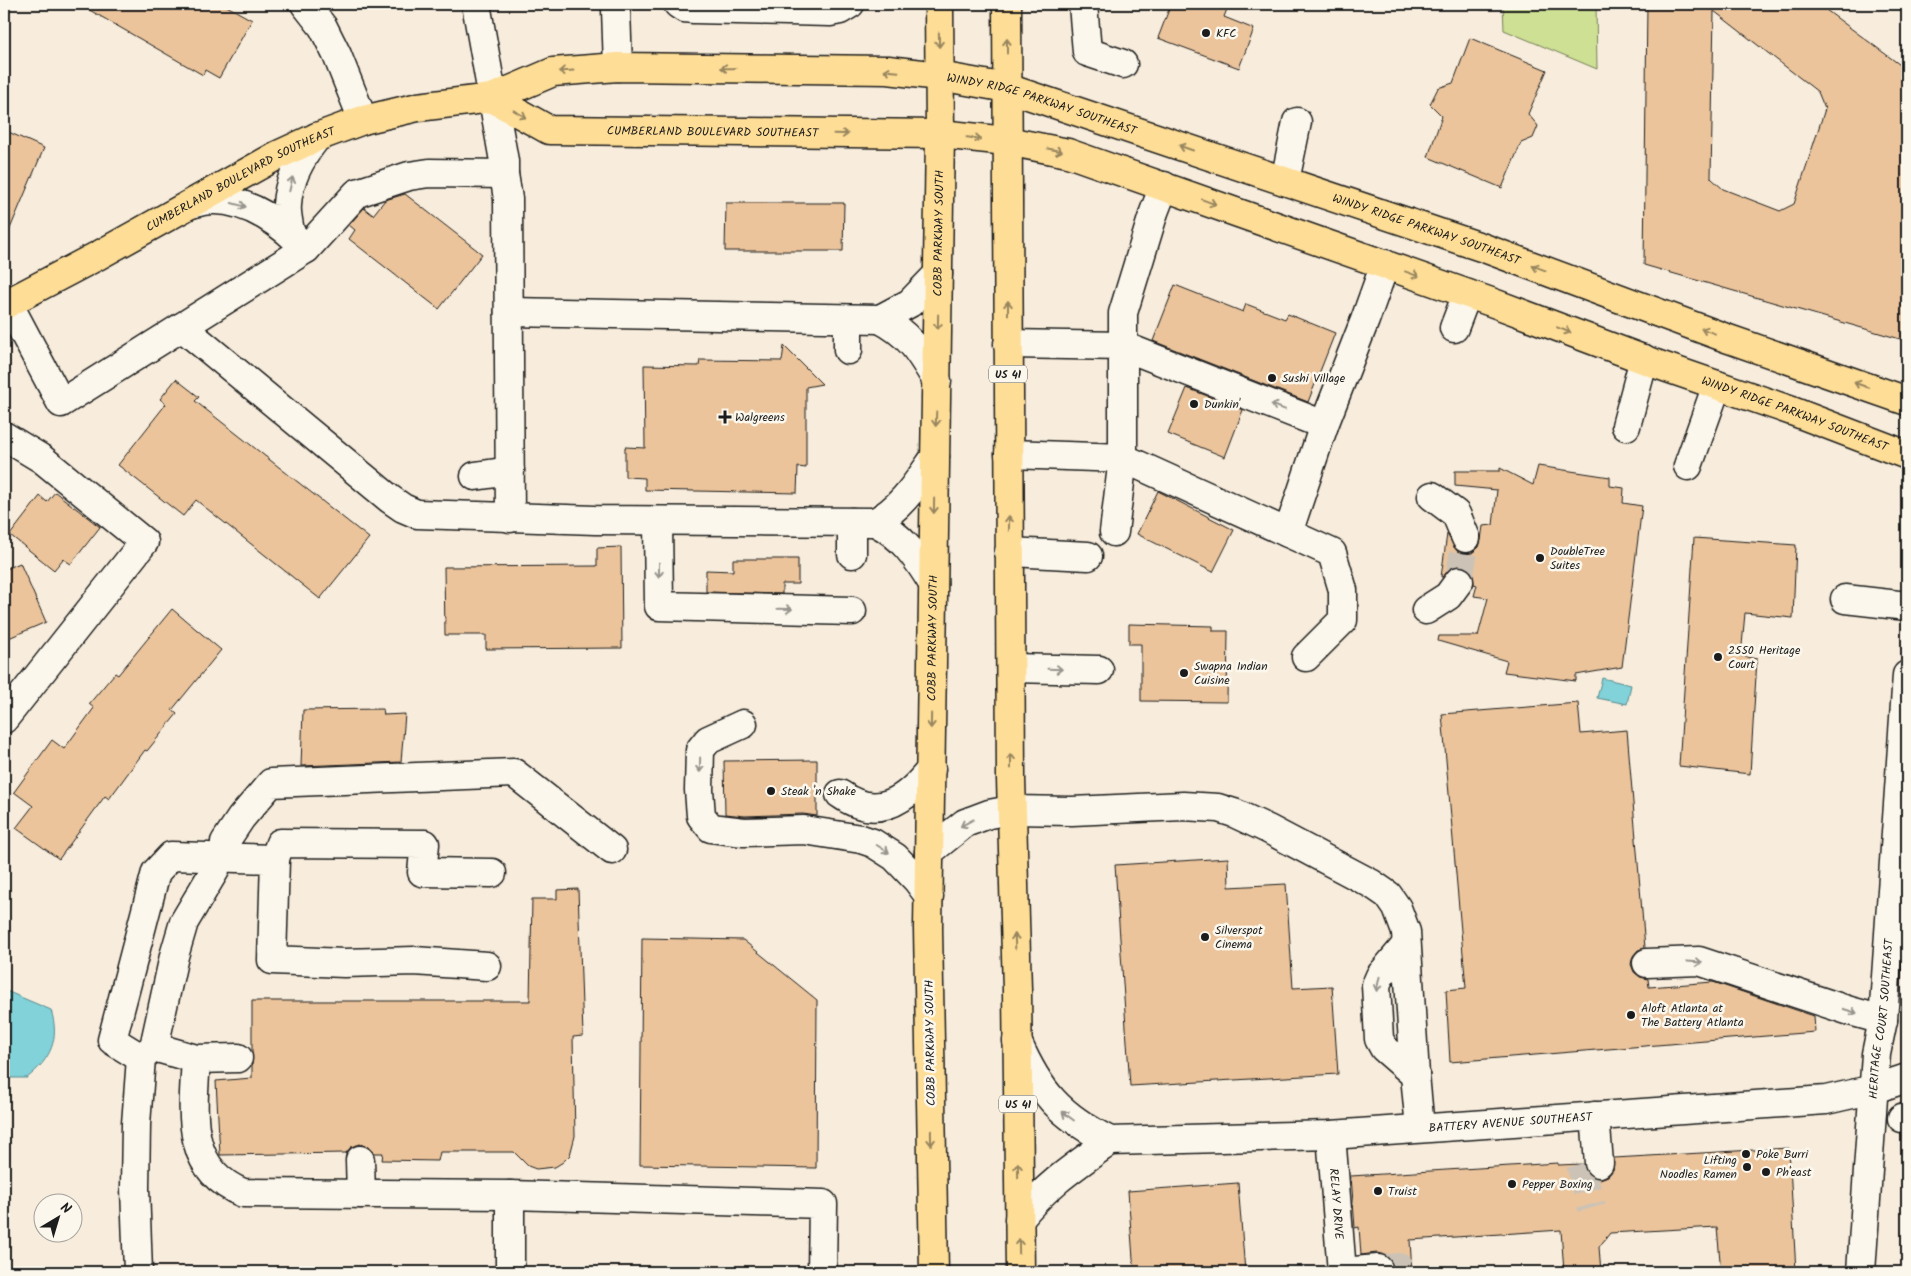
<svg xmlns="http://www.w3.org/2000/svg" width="1911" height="1276" font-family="Kalam,sans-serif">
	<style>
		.green { fill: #cde094; stroke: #747e58 }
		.water { fill: #81d2d9; stroke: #59898d }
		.building { fill: #ebc49b; stroke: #1c1c1c; fill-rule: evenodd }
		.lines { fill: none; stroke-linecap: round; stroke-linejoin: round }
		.minor-tunnel { stroke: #ccc3b6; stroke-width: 28; stroke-dasharray: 28 14; stroke-linecap: butt }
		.minor-casing { stroke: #1c1c1c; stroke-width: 31 }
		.major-casing { stroke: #1c1c1c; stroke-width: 31 }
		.minor { stroke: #fbf7ec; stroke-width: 28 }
		.major { stroke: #fedd96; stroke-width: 28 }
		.oneway { stroke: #98865f }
		.oneway2 { stroke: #97948e }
		.poi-dot { fill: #1c1c1c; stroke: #fbf7ec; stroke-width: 2 }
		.labels { text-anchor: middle; stroke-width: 5; stroke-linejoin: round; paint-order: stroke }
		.shield { fill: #fbf7ec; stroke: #5f5e5a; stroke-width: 1 }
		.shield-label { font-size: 11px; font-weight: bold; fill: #1c1c1c }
		.poi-label { font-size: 12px; fill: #1c1c1c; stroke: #fbf7ec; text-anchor: start }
		.street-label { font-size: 12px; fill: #1c1c1c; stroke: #fbf7ec }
	</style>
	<rect width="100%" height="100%" fill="#f8eddc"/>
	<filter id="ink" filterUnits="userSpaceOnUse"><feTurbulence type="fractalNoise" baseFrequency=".02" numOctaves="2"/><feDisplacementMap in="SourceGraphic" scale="10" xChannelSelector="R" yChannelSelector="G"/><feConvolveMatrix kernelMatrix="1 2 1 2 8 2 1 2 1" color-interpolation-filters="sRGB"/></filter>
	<g filter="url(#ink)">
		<path class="green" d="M 1503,4 L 1596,4 L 1597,69 L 1504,30 Z"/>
		<path class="water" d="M 1602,678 L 1631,685 L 1627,704 L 1597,698 Z
			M 4,990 L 51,1010 C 60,1039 51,1059 27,1078 L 4,1078 Z"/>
		<path class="building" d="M 79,4 L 223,4 L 252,20 L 219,78 L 205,70 L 203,75 Z
			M 1171,4 L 1213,4 L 1227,9 L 1224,17 L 1254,29 L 1239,68 L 1158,38 Z
			M 1647,4 L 1818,4 L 1907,70 L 1907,341 L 1644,265 ZM 1714,11 L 1818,92 L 1825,109 L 1794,204 L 1780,211 L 1723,189 L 1711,178 Z
			M 1470,38 L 1547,70 L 1528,114 L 1538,126 L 1533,138 L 1521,143 L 1502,188 L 1428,157 L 1442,116 L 1430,104 L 1438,88 L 1453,83 Z
			M 4,130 L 44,148 L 4,243 Z
			M 405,194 L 482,254 L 439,309 L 349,239 L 355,230 L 349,225 L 364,208 L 373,215 L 385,200 Z
			M 726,203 L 844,203 L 843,251 L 725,251 Z
			M 1175,285 L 1243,312 L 1246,304 L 1285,319 L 1288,314 L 1335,333 L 1308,402 L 1153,341 Z
			M 784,346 L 822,384 L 806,387 L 806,468 L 798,467 L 797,493 L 645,490 L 645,478 L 625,477 L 625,447 L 645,448 L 644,365 L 699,366 L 700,360 L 782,361 Z
			M 176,379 L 199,397 L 195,401 L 369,538 L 320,599 L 196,500 L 183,516 L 118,465 L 166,404 L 160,399 Z
			M 1187,388 L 1243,410 L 1225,457 L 1168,434 Z
			M 1538,466 L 1610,477 L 1610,486 L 1624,488 L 1623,503 L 1642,506 L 1622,667 L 1576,675 L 1576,681 L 1504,672 L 1507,661 L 1438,641 L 1439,636 L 1478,636 L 1488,598 L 1474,596 L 1477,585 L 1474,584 L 1473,575 L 1468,568 L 1460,565 L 1453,567 L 1442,577 L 1441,577 L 1447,534 L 1457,551 L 1464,554 L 1472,553 L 1479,547 L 1481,540 L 1483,526 L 1493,525 L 1497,490 L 1455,486 L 1455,471 L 1500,471 L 1500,468 L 1533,485 Z
			M 1158,491 L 1234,530 L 1213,572 L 1137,534 Z
			M 55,492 L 100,527 L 71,564 L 63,559 L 54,570 L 10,535 L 40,496 L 47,502 Z
			M 1694,538 L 1796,545 L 1793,618 L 1745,613 L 1741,656 L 1757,659 L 1750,774 L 1679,766 Z
			M 621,547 L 622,648 L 486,649 L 486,635 L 445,635 L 444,567 L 597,566 L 597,548 Z
			M 733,559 L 798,559 L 798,584 L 782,584 L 782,594 L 706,592 L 706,570 L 733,571 Z
			M 20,563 L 46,622 L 4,640 L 4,570 Z
			M 172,609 L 221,650 L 172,710 L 177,714 L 147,751 L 145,750 L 109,799 L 105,796 L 59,859 L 16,828 L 33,806 L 14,792 L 52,740 L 64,749 L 94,708 L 89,704 L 115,673 L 118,675 Z
			M 1129,624 L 1213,626 L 1213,631 L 1228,631 L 1227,702 L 1141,701 L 1141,644 L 1129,644 Z
			M 1578,703 L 1581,734 L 1627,730 L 1645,948 L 1638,950 L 1633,956 L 1631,964 L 1634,972 L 1640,977 L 1648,979 L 1649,987 L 1713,982 L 1814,1016 L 1815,1032 L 1450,1062 L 1446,990 L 1466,988 L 1442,714 Z
			M 383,709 L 384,715 L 405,714 L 401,762 L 301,766 L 303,710 Z
			M 817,760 L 817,816 L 803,814 L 745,816 L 725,814 L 724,761 Z
			M 1228,858 L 1229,887 L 1286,884 L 1293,988 L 1332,986 L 1338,1074 L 1130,1086 L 1115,865 Z
			M 578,889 L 583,1036 L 573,1037 L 575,1136 L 570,1155 L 563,1162 L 555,1167 L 536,1169 L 528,1166 L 514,1152 L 440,1152 L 438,1161 L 382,1160 L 383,1153 L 374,1153 L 368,1147 L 360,1144 L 351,1147 L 346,1153 L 220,1155 L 216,1081 L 252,1078 L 252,1001 L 530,1001 L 532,899 L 557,899 L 557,890 Z
			M 642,938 L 743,940 L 817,1000 L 816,1168 L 640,1165 Z
			M 1789,1148 L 1796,1272 L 1721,1272 L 1717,1227 L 1610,1233 L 1599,1247 L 1601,1272 L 1564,1272 L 1561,1230 L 1410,1240 L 1412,1272 L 1393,1272 L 1393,1267 L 1391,1261 L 1385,1255 L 1377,1253 L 1361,1255 L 1359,1227 L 1355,1228 L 1351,1176 L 1558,1163 L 1558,1165 L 1583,1164 L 1587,1172 L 1592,1177 L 1600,1179 L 1608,1176 L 1613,1170 L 1614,1158 Z
			M 1238,1183 L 1245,1272 L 1134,1272 L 1128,1191 Z"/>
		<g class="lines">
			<path class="minor-tunnel" d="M 1459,581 L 1466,538
				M 1580,1164 L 1592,1208
				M 1378,1269 L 1399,1267 L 1406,1272"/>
			<g class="minor-casing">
				<g id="minor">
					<path d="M 305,4 L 323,27 L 337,55 L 363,120"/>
					<path d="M 476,4 L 504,161 L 504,174 L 508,199 L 510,518"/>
					<path d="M 678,4 L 684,8 L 694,9 L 830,12 L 840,10 L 850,4"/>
					<path d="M 1083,4 L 1087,52 L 1123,64"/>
					<path d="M 616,9 L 618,67"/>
					<path d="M 1285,181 L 1297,122"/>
					<path d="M 191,204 C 198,202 207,200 214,200 C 249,200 284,225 306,249"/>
					<path d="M 290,232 C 289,224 286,213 287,205 C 288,179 302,156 317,137"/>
					<path d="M 8,303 L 61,403 L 306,249 L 357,193 L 409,176 L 429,173 L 504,174"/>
					<path d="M 509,312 L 880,319 L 910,303 L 938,274"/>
					<path d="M 880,319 C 911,335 920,353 937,381"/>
					<path d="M 182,327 L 390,499 L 403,508 L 417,514 L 595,520 L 875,522 C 902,535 918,559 933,584"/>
					<path d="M 1454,328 L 1467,294"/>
					<path d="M 1008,344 L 1123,346 L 1324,425"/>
					<path d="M 848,350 L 848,319"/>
					<path d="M 1626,426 L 1644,359"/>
					<path d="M 4,436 L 42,459 L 144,542 L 4,719"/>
					<path d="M 1009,454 L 1123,458 L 1288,533 L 1324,425 L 1365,320 L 1385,264"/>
					<path d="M 1688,466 L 1717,385"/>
					<path d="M 475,476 L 510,471"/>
					<path d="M 1432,496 L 1456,514 L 1466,538"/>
					<path d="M 658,521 L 659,606 L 852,611"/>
					<path d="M 852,522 L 852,554"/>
					<path d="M 875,522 C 902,508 918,481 935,457"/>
					<path d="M 1114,532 L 1123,458 L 1123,313 L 1154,212 L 1164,186"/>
					<path d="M 1288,533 L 1332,553 L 1343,590 L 1343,620 L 1306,657"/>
					<path d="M 1009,552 L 1088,556"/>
					<path d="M 1845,599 L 1907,606"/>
					<path d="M 1426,610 L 1448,596 L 1459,581"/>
					<path d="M 1011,668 L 1099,670"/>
					<path d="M 743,724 L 708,740 L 700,750 L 699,790 L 701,816 L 711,828 L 744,832 L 804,830 L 861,839 L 873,843 L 895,857 L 917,880 L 929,896"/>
					<path d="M 840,794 C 877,821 906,801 931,769"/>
					<path d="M 225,842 L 241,818 L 271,783 L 514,773 L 612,850"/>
					<path d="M 929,852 L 965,823 L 989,814 L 1011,810 L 1072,811 L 1183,806 L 1218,808 L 1234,813 L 1268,829 L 1372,884 L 1388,895 L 1397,908 L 1406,932 L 1415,1075 L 1420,1128"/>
					<path d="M 275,859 L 280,843 L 425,844 L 422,872 L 492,873"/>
					<path d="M 1406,945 L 1380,976 L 1376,985 L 1379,1039 L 1384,1048 L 1415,1075"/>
					<path d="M 1647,963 L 1699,961 L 1850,1011 L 1883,1020"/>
					<path id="s1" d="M 1017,1041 C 1039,1092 1060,1116 1110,1141 L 1331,1135 L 1826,1100 L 1874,1089 L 1907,1078"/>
					<path d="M 154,1047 L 196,1059 C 193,1111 184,1169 243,1193 L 510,1195 L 823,1204 L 822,1272 L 824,1272"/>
					<path d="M 141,1058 L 112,1040 L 156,872 L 171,856 L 275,859 L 272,960 L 344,963 L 414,961 L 487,966"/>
					<path d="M 196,1059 L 238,1058"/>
					<path d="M 1595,1116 L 1599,1163"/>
					<path d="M 1902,1118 L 1907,1116"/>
					<path id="s2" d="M 1331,1135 L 1342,1272"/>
					<path d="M 360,1160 L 361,1194"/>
					<path d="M 510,1195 L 510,1272"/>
					<path d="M 1019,1219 C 1046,1185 1075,1166 1110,1141"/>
					<path d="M 138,1272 L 135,1188 L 136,1124 L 141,1058 L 154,1047 L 174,956 L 184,922 L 215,870"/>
					<path d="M 1342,1272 L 1378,1269"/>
					<path id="s3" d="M 1861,1272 L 1876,1054 L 1883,1020 L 1907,675"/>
				</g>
			</g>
			<g class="major-casing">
				<g id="major">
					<path d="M 1007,4 L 1011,779 L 1017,990 L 1020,1272"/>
					<path id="s4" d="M 492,98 L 549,130 L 940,134 L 1007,141 L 1068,153 L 1491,302 L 1656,364 L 1792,411 L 1907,455"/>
					<path id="s5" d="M 4,305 L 99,255 L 278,155 L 317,137 L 363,120 L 418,107 L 492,98 L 553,72 L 618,67 L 888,70 L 939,76 L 1007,88 L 1046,101 L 1484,248 L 1726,338 L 1907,401"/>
					<path id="s6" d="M 934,1272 L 928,928 L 940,134 L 939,4"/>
				</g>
			</g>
			<use href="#minor" class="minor"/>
			<use href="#major" class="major"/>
		</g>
		<defs><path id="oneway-shaft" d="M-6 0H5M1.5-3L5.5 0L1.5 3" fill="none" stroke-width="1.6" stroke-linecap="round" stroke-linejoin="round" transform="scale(1.25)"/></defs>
		<g class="oneway">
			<use href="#oneway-shaft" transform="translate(939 40) rotate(89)"/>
			<use href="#oneway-shaft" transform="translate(1007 46) rotate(-90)"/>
			<use href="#oneway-shaft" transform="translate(728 68) rotate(-179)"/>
			<use href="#oneway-shaft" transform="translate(566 71) rotate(176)"/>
			<use href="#oneway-shaft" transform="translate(891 71) rotate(-175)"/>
			<use href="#oneway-shaft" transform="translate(520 114) rotate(30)"/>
			<use href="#oneway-shaft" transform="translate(841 134) rotate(1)"/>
			<use href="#oneway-shaft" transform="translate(974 138) rotate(6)"/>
			<use href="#oneway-shaft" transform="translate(1186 148) rotate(-161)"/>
			<use href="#oneway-shaft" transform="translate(1055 150) rotate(12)"/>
			<use href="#oneway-shaft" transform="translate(1209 202) rotate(20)"/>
			<use href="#oneway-shaft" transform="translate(1539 268) rotate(-160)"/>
			<use href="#oneway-shaft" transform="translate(1412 274) rotate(20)"/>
			<use href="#oneway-shaft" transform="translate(1008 308) rotate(-90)"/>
			<use href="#oneway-shaft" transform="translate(938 322) rotate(91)"/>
			<use href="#oneway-shaft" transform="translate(1564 330) rotate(21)"/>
			<use href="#oneway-shaft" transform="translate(1708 331) rotate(-160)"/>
			<use href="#oneway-shaft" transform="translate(1861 385) rotate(-161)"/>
			<use href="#oneway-shaft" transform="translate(936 419) rotate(92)"/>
			<use href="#oneway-shaft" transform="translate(934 506) rotate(91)"/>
			<use href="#oneway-shaft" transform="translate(1009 523) rotate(-90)"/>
			<use href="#oneway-shaft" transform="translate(931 721) rotate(91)"/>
			<use href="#oneway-shaft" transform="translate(1011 761) rotate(-90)"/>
			<use href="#oneway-shaft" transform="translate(1015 941) rotate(-92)"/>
			<use href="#oneway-shaft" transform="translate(931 1138) rotate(89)"/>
			<use href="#oneway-shaft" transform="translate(1018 1170) rotate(-91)"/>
			<use href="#oneway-shaft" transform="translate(1019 1246) rotate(-91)"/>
		</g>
		<g class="oneway2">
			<use href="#oneway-shaft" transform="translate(291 184) rotate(-77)"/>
			<use href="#oneway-shaft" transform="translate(239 205) rotate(15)"/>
			<use href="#oneway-shaft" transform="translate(1278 407) rotate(-159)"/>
			<use href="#oneway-shaft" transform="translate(659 570) rotate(90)"/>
			<use href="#oneway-shaft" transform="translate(785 609) rotate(1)"/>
			<use href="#oneway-shaft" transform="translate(1055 669) rotate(2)"/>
			<use href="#oneway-shaft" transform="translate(700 765) rotate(91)"/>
			<use href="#oneway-shaft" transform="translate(967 823) rotate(152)"/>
			<use href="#oneway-shaft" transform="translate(883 849) rotate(32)"/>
			<use href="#oneway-shaft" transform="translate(1695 962) rotate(4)"/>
			<use href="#oneway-shaft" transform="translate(1378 984) rotate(102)"/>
			<use href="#oneway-shaft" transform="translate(1850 1011) rotate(17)"/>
			<use href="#oneway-shaft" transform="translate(1068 1116) rotate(-143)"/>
		</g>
	</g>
	<g class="poi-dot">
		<circle cx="1206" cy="33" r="5"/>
		<circle cx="1272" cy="378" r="5"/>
		<circle cx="1194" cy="404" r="5"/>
		<path d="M722.5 409.5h5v5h5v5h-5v5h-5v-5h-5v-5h5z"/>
		<circle cx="1540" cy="558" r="5"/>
		<circle cx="1718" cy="657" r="5"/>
		<circle cx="1184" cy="673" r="5"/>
		<circle cx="771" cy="791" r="5"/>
		<circle cx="1205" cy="937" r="5"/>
		<circle cx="1631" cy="1015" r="5"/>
		<circle cx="1746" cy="1154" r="5"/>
		<circle cx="1747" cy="1167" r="5"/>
		<circle cx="1766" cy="1172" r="5"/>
		<circle cx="1512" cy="1184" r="5"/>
		<circle cx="1378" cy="1191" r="5"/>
	</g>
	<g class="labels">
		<g class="shield">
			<rect x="989" y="365.5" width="38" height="17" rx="4"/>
			<rect x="999" y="1095.5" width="38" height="17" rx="4"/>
		</g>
		<g class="shield-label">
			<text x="1008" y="378">US 41</text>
			<text x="1018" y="1108">US 41</text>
		</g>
		<g class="poi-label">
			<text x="1216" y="37">KFC</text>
			<text x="1282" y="382">Sushi Village</text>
			<text x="1204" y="408">Dunkin'</text>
			<text x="735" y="421">Walgreens</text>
			<text x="1550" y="555">DoubleTree<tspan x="1550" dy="14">Suites</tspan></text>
			<text x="1728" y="654">2550 Heritage<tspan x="1728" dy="14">Court</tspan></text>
			<text x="1194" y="670">Swapna Indian<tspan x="1194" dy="14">Cuisine</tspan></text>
			<text x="781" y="795">Steak 'n Shake</text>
			<text x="1215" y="934">Silverspot<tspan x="1215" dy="14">Cinema</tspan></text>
			<text x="1641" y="1012">Aloft Atlanta at<tspan x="1641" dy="14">The Battery Atlanta</tspan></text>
			<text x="1756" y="1158">Poke Burri</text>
			<text x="1737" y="1164" text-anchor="end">Lifting<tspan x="1737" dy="14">Noodles Ramen</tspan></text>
			<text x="1776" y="1176">Ph'east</text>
			<text x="1522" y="1188">Pepper Boxing</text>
			<text x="1388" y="1195">Truist</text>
		</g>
		<g class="street-label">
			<text dy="4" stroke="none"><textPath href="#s5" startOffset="1095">WINDY RIDGE PARKWAY SOUTHEAST</textPath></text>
			<text dy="4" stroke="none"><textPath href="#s4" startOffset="229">CUMBERLAND BOULEVARD SOUTHEAST</textPath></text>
			<text dy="4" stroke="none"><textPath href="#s5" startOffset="268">CUMBERLAND BOULEVARD SOUTHEAST</textPath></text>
			<text dy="4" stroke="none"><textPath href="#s5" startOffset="1500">WINDY RIDGE PARKWAY SOUTHEAST</textPath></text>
			<text dy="4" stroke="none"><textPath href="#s6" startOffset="1039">COBB PARKWAY SOUTH</textPath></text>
			<text dy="4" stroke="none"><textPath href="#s4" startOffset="1358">WINDY RIDGE PARKWAY SOUTHEAST</textPath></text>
			<text dy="4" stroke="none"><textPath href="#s6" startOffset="634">COBB PARKWAY SOUTH</textPath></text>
			<text dy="4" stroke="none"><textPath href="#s3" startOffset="254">HERITAGE COURT SOUTHEAST</textPath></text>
			<text transform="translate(930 1043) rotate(-91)" y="4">COBB PARKWAY SOUTH</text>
			<text dy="4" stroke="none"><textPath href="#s1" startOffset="541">BATTERY AVENUE SOUTHEAST</textPath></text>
			<text dy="4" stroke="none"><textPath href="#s2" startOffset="69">RELAY DRIVE</textPath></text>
		</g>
	</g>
	<rect width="1911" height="1276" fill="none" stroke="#fbf7ec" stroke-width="20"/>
	<rect x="10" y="10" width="1891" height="1256" fill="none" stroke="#1c1c1c" stroke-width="2" filter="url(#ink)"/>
	<g transform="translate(58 1218) rotate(38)"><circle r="24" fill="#fbf7ec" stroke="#a29f99"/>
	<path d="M0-4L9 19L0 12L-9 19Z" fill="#1c1c1c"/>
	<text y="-8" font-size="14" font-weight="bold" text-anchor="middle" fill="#1c1c1c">N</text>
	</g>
</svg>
